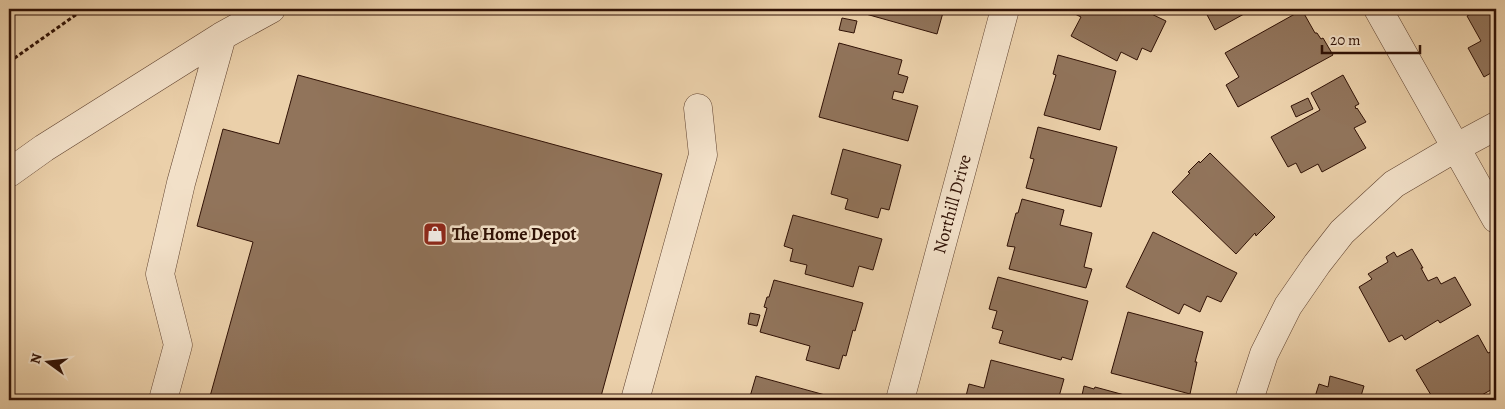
<svg xmlns="http://www.w3.org/2000/svg" width="1505" height="409" font-family="Alegreya,serif">
	<style>
		.building { fill: #91745b; stroke: #301105 }
		.lines { fill: none; stroke-linecap: round; stroke-linejoin: round }
		.minor-casing { stroke: #5f412e; stroke-width: 29 }
		.path { stroke: #301105; stroke-width: 3; stroke-dasharray: 4 2.5; stroke-linecap: butt }
		.minor { stroke: #f2e0c8; stroke-width: 28 }
		.labels { text-anchor: middle; stroke-width: 5; stroke-linejoin: round; paint-order: stroke }
		.street-label { font-size: 18px; fill: #301105; stroke: #f2e0c8 }
		.poi-label { font-size: 18px; font-weight: bold; fill: #301105; stroke: #f2e0c8; text-anchor: start }
	</style>
	<rect width="100%" height="100%" fill="#ebd0aa"/>
	<filter id="stains"><feTurbulence type="fractalNoise" baseFrequency=".004" numOctaves="4"/><feColorMatrix values="0 0 0 0 .2 0 0 0 0 .09 0 0 0 0 .02 0 0 0 .5 -.17"/></filter>
	<radialGradient id="worn" r=".72"><stop offset=".6" stop-color="#630" stop-opacity="0"/><stop offset="1" stop-color="#630" stop-opacity=".3"/></radialGradient>
	<path class="building" d="M 848,9 L 944,9 L 937,34 Z
		M 1070,9 L 1141,9 L 1166,21 L 1151,52 L 1142,48 L 1137,60 L 1121,52 L 1117,61 L 1071,36 L 1081,17 L 1069,11 Z
		M 1204,9 L 1253,9 L 1215,30 Z
		M 1480,9 L 1496,9 L 1496,70 L 1484,77 L 1468,48 L 1481,41 L 1467,16 Z
		M 1302,10 L 1315,33 L 1317,33 L 1321,39 L 1323,38 L 1333,55 L 1238,107 L 1226,85 L 1239,77 L 1225,53 Z
		M 842,18 L 857,21 L 854,33 L 839,30 Z
		M 839,43 L 902,60 L 898,74 L 908,77 L 903,93 L 894,91 L 892,99 L 918,106 L 908,141 L 819,117 Z
		M 1058,55 L 1116,71 L 1100,130 L 1044,115 L 1056,75 L 1053,74 Z
		M 298,75 L 662,174 L 600,400 L 209,400 L 253,242 L 197,226 L 223,129 L 279,144 Z
		M 1343,75 L 1359,104 L 1355,106 L 1356,109 L 1357,108 L 1366,122 L 1354,128 L 1366,148 L 1322,172 L 1318,164 L 1301,173 L 1296,163 L 1288,167 L 1271,137 L 1320,110 L 1311,93 Z
		M 1308,98 L 1313,109 L 1296,117 L 1291,106 Z
		M 1038,127 L 1117,147 L 1101,207 L 1026,188 L 1034,159 L 1030,158 Z
		M 843,149 L 901,165 L 889,210 L 881,208 L 878,218 L 845,209 L 848,199 L 831,194 Z
		M 1210,153 L 1275,217 L 1256,236 L 1255,233 L 1236,254 L 1172,192 L 1190,173 L 1188,172 L 1199,161 L 1200,163 Z
		M 1022,199 L 1064,210 L 1060,225 L 1092,233 L 1084,267 L 1092,269 L 1086,288 L 1009,269 L 1015,247 L 1007,246 L 1016,213 L 1018,213 Z
		M 793,215 L 882,239 L 873,270 L 859,266 L 853,287 L 805,274 L 807,265 L 790,261 L 793,249 L 784,246 Z
		M 1153,232 L 1237,273 L 1221,302 L 1207,296 L 1200,312 L 1184,304 L 1179,314 L 1126,287 Z
		M 1412,249 L 1423,268 L 1421,268 L 1428,281 L 1437,277 L 1441,284 L 1455,277 L 1471,305 L 1440,323 L 1438,320 L 1405,340 L 1402,335 L 1389,342 L 1359,287 L 1372,279 L 1368,274 L 1388,262 L 1386,257 L 1394,252 L 1397,257 Z
		M 998,277 L 1088,301 L 1072,360 L 1062,357 L 1061,360 L 999,343 L 1003,331 L 992,328 L 997,311 L 989,309 Z
		M 774,280 L 863,303 L 855,331 L 853,330 L 846,356 L 843,355 L 839,369 L 806,360 L 810,346 L 760,332 L 767,308 L 764,307 L 767,297 L 769,297 Z
		M 1128,312 L 1203,332 L 1195,362 L 1197,362 L 1190,394 L 1111,373 Z
		M 750,313 L 760,315 L 757,326 L 748,324 Z
		M 1478,335 L 1488,353 L 1496,350 L 1496,387 L 1473,400 L 1434,400 L 1416,370 Z
		M 991,360 L 1064,379 L 1058,400 L 965,400 L 969,384 L 984,388 Z
		M 756,376 L 836,398 L 836,400 L 749,400 Z
		M 1330,376 L 1364,386 L 1361,396 L 1376,400 L 1314,400 L 1319,384 L 1328,387 Z
		M 1084,386 L 1094,389 L 1095,387 L 1143,400 L 1081,400 Z"/>
	<g class="lines">
		<g class="minor-casing">
			<path id="minor" d="M 1378,9 L 1496,219
				M 9,173 L 44,148 L 222,36 L 271,9
				M 163,400 L 178,345 L 160,274 L 181,183 L 222,36
				M 635,400 L 703,155 L 698,108
				M 900,400 L 1005,9
				M 1249,400 L 1264,354 L 1288,306 L 1317,264 L 1342,232 L 1394,184 L 1457,147 L 1496,126"/>
		</g>
		<path class="path" d="M 9,62 L 84,9"/>
		<use href="#minor" class="minor"/>
	</g>
	<defs>
		<g id="shop-square" transform="scale(1.25)"><rect x="-9" y="-9" width="18" height="18" rx="4" fill="#8f2418" stroke="#f2e0c8"/><path d="M-5-2.5h2.3a2.7 3.5 0 0 1 5.4 0H5L5.5 6h-11ZM-1.5-2.5h3a1.5 2.3 0 0 0-3 0Z" fill="#fff"/></g>
	</defs>
	<g fill-rule="evenodd">
		<use href="#shop-square" x="435" y="234"/>
	</g>
	<g class="labels">
		<g class="street-label">
			<text transform="translate(952 204) rotate(-75)" y="6">Northill Drive</text>
		</g>
		<g class="poi-label">
			<text x="452" y="240">The Home Depot</text>
		</g>
	</g>
	<rect width="1505" height="409" fill="none" stroke="#ebd0aa" stroke-width="30"/>
	<rect x="10" y="10" width="1485" height="389" fill="none" stroke="#301105" stroke-width="2.5"/>
	<rect x="15" y="15" width="1475" height="379" fill="none" stroke="#301105"/>
	<g transform="translate(48 362) rotate(285)" stroke="#f2e0c8" stroke-width="4" paint-order="stroke">
	<path d="M0-4L9 19L0 12L-9 19Z" fill="#301105"/>
	<text y="-8" font-size="14" font-weight="bold" text-anchor="middle" fill="#301105">N</text>
	</g>
	<path d="M1322 45v8h98v-8" fill="none" stroke="#301105" stroke-width="2.5"/>
	<text x="1330" y="45" font-size="15" fill="#301105" stroke="#f2e0c8" stroke-width="4" paint-order="stroke">20 m</text>
	<rect width="100%" height="100%" filter="url(#stains)"/>
	<rect width="100%" height="100%" fill="url(#worn)"/>
</svg>
